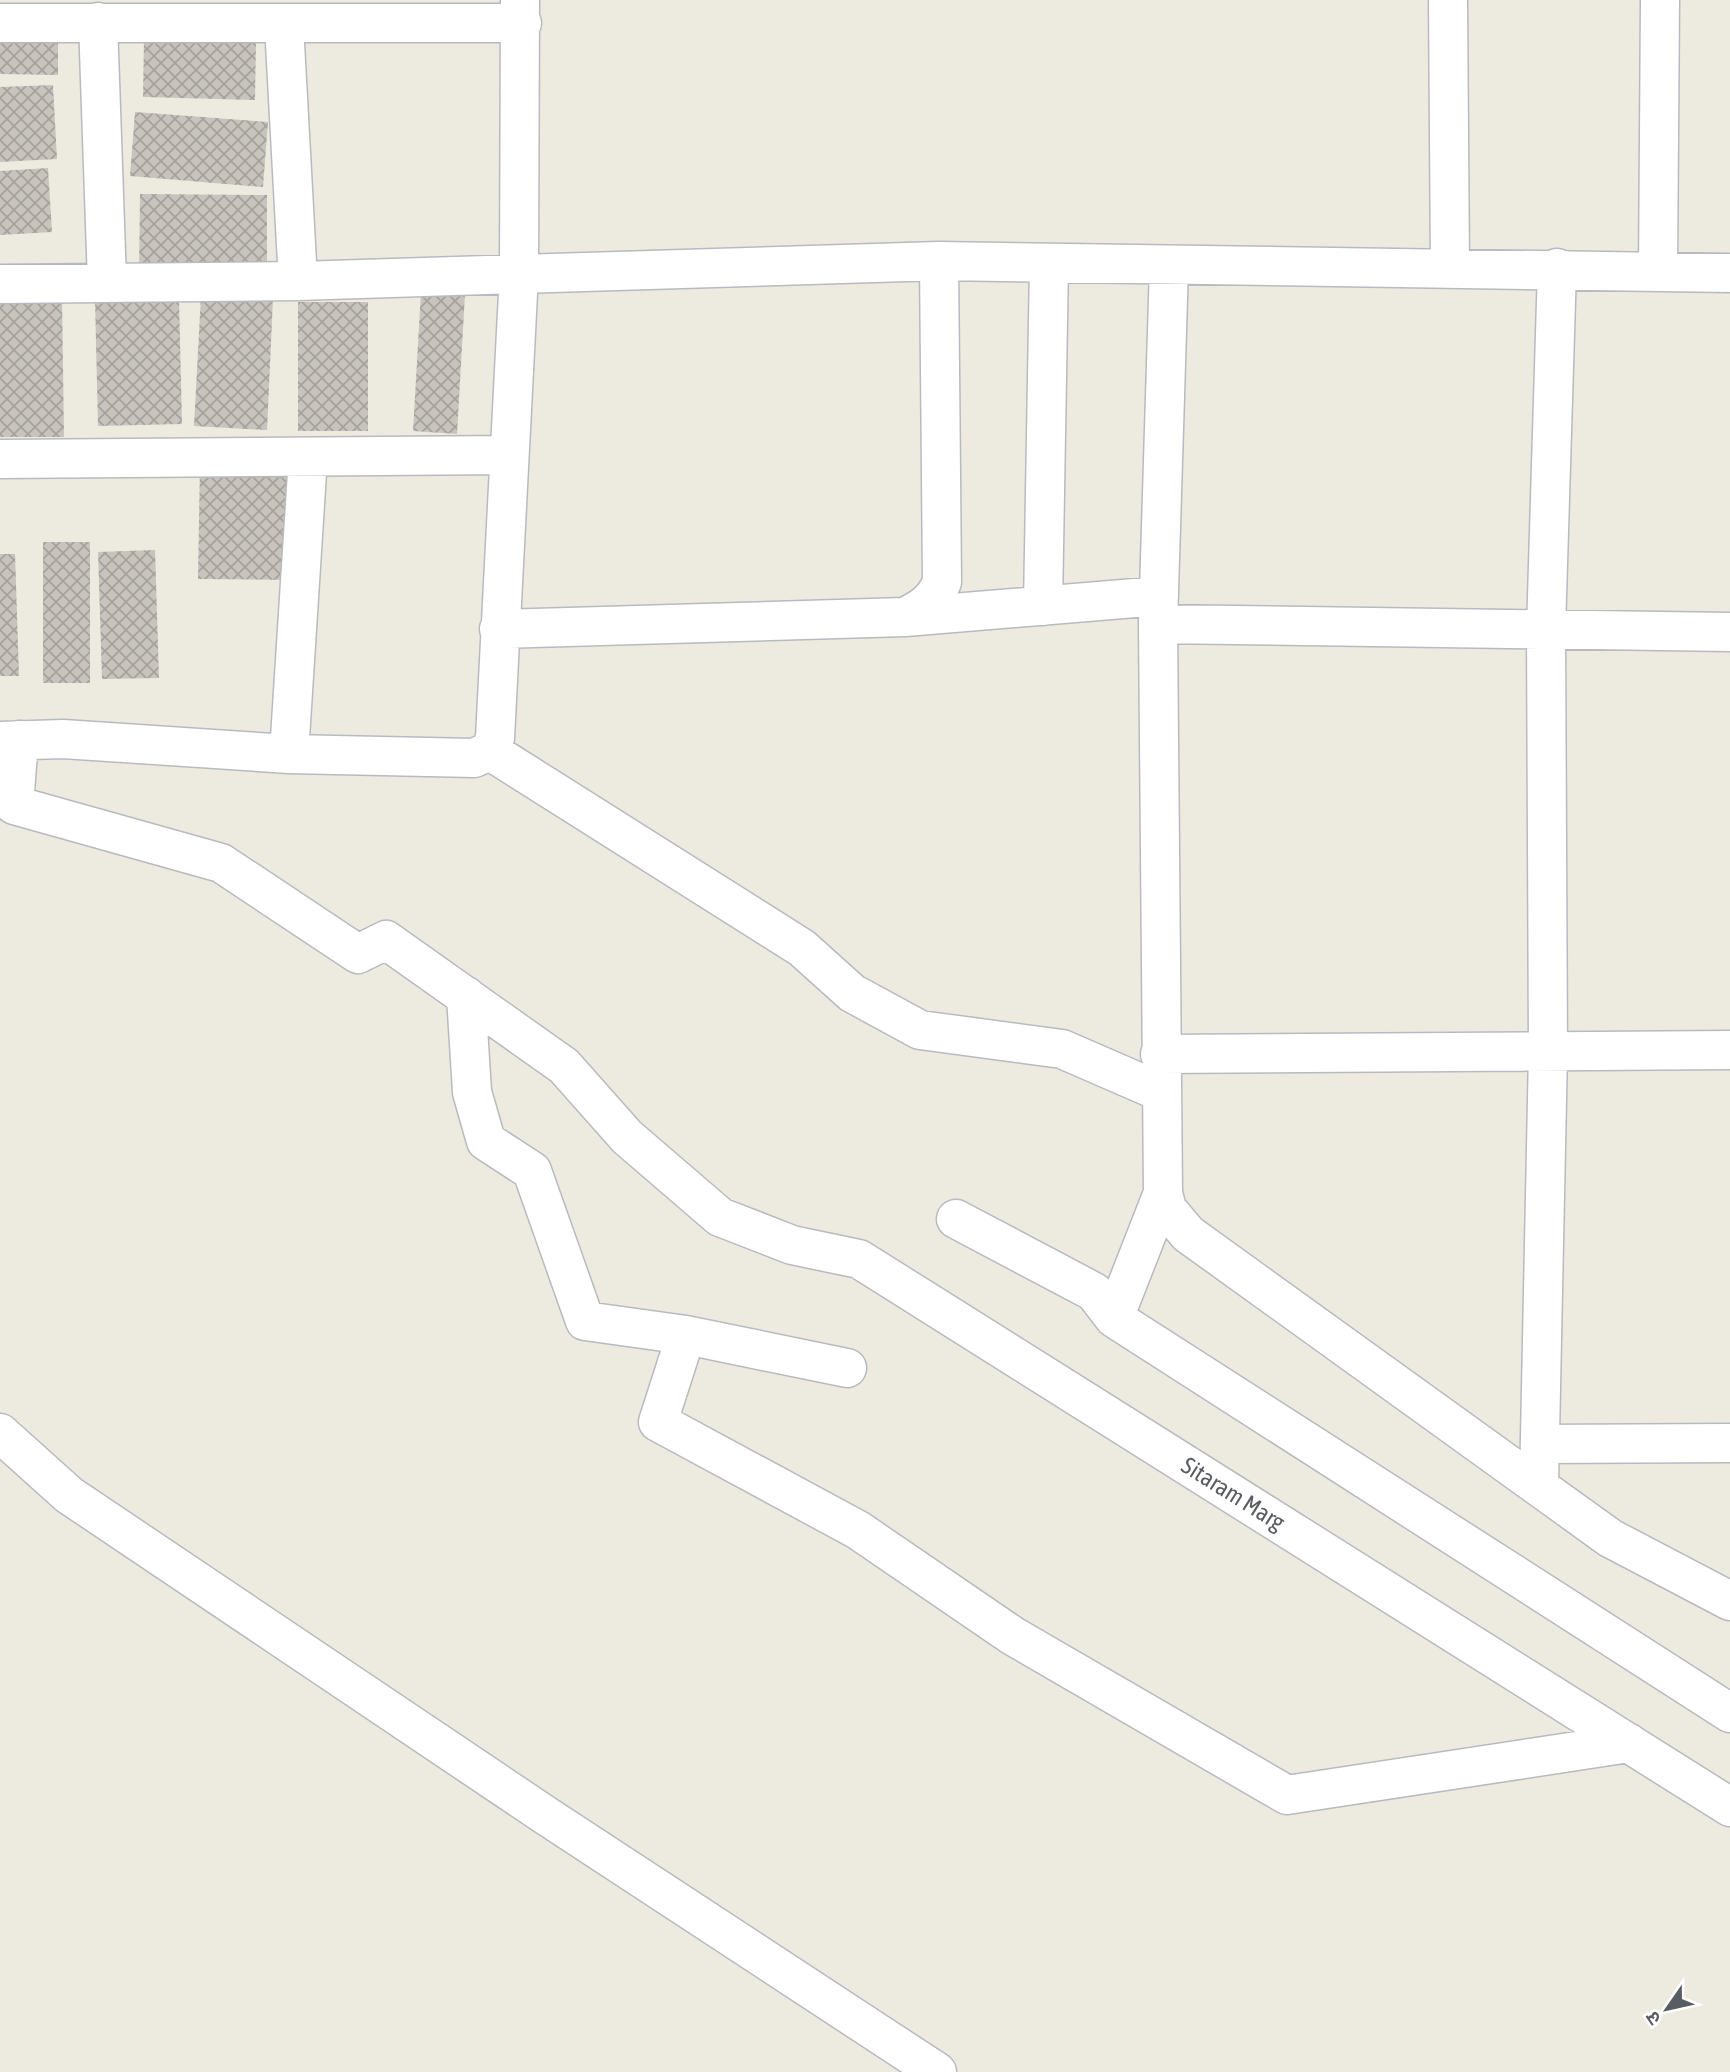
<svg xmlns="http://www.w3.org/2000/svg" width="1730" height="2072" font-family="'Asap Condensed','Noto Sans Devanagari',sans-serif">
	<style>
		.building { fill: url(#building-cross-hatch) }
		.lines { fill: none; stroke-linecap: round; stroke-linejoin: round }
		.minor-casing { stroke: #b8bac0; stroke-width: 41 }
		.minor { stroke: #fff; stroke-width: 38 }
		.labels { text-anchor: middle; stroke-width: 5; stroke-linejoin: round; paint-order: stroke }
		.street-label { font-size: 24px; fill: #595c62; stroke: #fff }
	</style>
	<defs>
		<pattern id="building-cross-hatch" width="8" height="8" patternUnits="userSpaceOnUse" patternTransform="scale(1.75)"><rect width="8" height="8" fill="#c8c4bd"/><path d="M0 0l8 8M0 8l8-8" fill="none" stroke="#a5a29d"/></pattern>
	</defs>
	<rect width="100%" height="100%" fill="#edebe0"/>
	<path class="building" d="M 0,37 L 58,39 L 58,75 L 0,74 Z
		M 144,38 L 256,40 L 255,100 L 143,97 Z
		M 53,85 L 57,159 L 0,162 L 0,87 Z
		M 135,112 L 268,122 L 263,187 L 130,176 Z
		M 48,168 L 52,232 L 0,235 L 0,171 Z
		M 140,194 L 267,195 L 267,275 L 139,273 Z
		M 421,292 L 465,294 L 457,434 L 413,431 Z
		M 62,295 L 64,437 L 0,437 L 0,296 Z
		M 201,295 L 273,299 L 267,430 L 194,426 Z
		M 179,299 L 182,424 L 98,426 L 95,300 Z
		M 298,302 L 368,302 L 368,431 L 298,431 Z
		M 200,463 L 292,464 L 291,580 L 198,579 Z
		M 43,542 L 90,542 L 90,683 L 43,683 Z
		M 155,550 L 159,678 L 102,679 L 98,552 Z
		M 0,554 L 15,554 L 19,676 L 0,676 Z"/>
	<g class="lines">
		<g class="minor-casing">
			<path id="minor" d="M 520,0 L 519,274 L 939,261 L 1730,273
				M 1448,0 L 1450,267
				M 98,22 L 107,282
				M 0,23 L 522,23
				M 284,25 L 298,281
				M 1169,266 L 1158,624 L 1163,1193 L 1167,1209 L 1188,1234 L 1610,1538 L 1730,1601
				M 1658,272 L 1660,0
				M 0,284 L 298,281 L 519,274 L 495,738 L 490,751 L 474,758 L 289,754 L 63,739 L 0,741
				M 0,459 L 507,455
				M 1043,606 L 1049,264
				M 905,617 L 1159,596
				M 1158,624 L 1730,632
				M 499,629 L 905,617 C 923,608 934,601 942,582 L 939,261
				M 19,740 L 14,805 L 221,863 L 358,954 L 386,940 L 564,1066 L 627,1137 L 720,1217 L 792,1245 L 859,1259 L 1730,1807
				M 490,751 L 802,948 L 852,993 L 920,1030 L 1062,1049 L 1161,1092
				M 289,754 L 308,457
				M 466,996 L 472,1092 L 486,1141 L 532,1171 L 585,1321 L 686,1335 L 658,1422 L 858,1530 L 1013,1636 L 1287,1795 L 1629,1743
				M 1160,1054 L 1730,1050
				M 956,1219 L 1094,1292 L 1114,1318 L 1730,1713
				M 1114,1318 L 1163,1193
				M 686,1335 L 847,1368
				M 0,1433 L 69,1495 L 545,1815 L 937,2072
				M 1541,1444 L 1730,1443
				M 1539,1484 L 1548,1051 L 1546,630 L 1557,268"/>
		</g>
		<use href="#minor" class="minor"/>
	</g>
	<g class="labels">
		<g class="street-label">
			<text transform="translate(1233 1494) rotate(32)" y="8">Sitaram Marg</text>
		</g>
	</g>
	<g transform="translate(1667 2009) rotate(236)" stroke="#ffffff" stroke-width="5" paint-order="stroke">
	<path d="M0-5L12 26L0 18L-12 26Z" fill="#595c62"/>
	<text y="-10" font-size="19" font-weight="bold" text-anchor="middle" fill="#595c62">उ</text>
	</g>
</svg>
